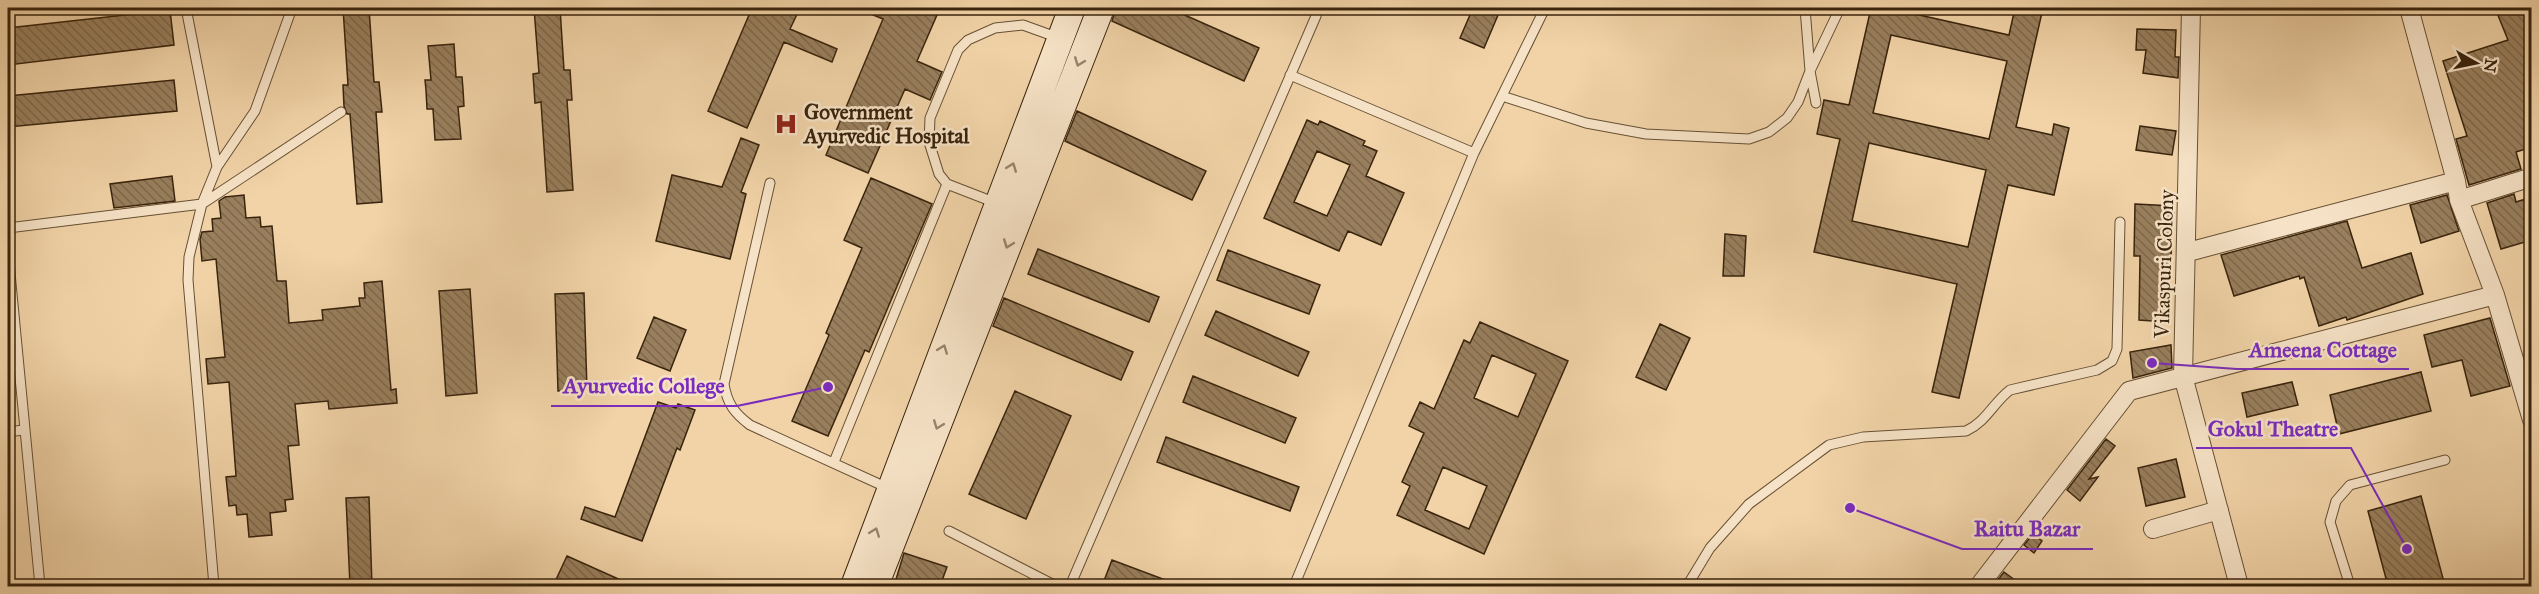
<svg xmlns="http://www.w3.org/2000/svg" width="2539" height="594" font-family="'IM FELL Great Primer',serif">
	<style>
		.building { fill: url(#building-back-hatch); stroke: #39240d; stroke-width: 1.5; fill-rule: evenodd }
		.lines { fill: none; stroke-linecap: round; stroke-linejoin: round }
		.service-casing { stroke: #675034; stroke-width: 11 }
		.minor-casing { stroke: #675034; stroke-width: 20 }
		.secondary-casing { stroke: #39240d; stroke-width: 28 }
		.service { stroke: #f6e2c6; stroke-width: 9 }
		.minor { stroke: #f6e2c6; stroke-width: 18 }
		.secondary { stroke: #f6e2c6; stroke-width: 26 }
		.oneway { stroke: #98836a }
		.labels { text-anchor: middle; stroke-width: 5; stroke-linejoin: round; paint-order: stroke }
		.poi-label { font-size: 21px; font-weight: bold; fill: #39240d; stroke: #f6e2c6; text-anchor: start }
		.street-label { font-size: 21px; fill: #39240d; stroke: #f6e2c6 }
		.leader { fill: none; stroke: #7b2cbf; stroke-width: 2 }
		.callout-dot { fill: #7b2cbf; stroke: #f6e2c6; stroke-width: 2 }
		.callout-label { font-size: 22px; text-anchor: middle; font-weight: bold; fill: #7b2cbf; stroke: #f6e2c6; stroke-width: 5; stroke-linejoin: round; paint-order: stroke }
	</style>
	<defs>
		<pattern id="building-back-hatch" width="6" height="6" patternUnits="userSpaceOnUse" patternTransform="scale(1.5)"><rect width="6" height="6" fill="#997f5d"/><path d="M-1 5l2 2M0 0l6 6M5-1l2 2" fill="none" stroke="#7e684b"/></pattern>
	</defs>
	<rect width="100%" height="100%" fill="#f1d3a7"/>
	<filter id="stains"><feTurbulence type="fractalNoise" baseFrequency=".00333" numOctaves="4"/><feColorMatrix values="0 0 0 0 .2 0 0 0 0 .09 0 0 0 0 .02 0 0 0 .5 -.17"/></filter>
	<radialGradient id="worn" r=".72"><stop offset=".6" stop-color="#630" stop-opacity="0"/><stop offset="1" stop-color="#630" stop-opacity=".3"/></radialGradient>
	<path class="building" d="M 343,8 L 369,8 L 374,82 L 379,82 L 382,112 L 376,112 L 382,202 L 357,204 L 350,114 L 347,114 L 344,106 L 343,85 L 348,85 Z
		M 534,8 L 560,8 L 564,70 L 570,70 L 572,100 L 567,100 L 573,190 L 547,192 L 541,102 L 535,103 L 533,74 L 539,73 Z
		M 752,8 L 800,8 L 790,29 L 837,49 L 832,62 L 784,42 L 747,128 L 708,111 Z
		M 856,8 L 940,8 L 917,61 L 942,72 L 930,100 L 905,89 L 868,173 L 826,155 L 883,19 Z
		M 1116,8 L 1169,8 L 1259,48 L 1244,81 L 1112,21 Z
		M 1473,8 L 1501,8 L 1484,48 L 1460,38 Z
		M 1871,8 L 1888,8 L 2009,35 L 2015,8 L 2043,8 L 2016,127 L 2052,135 L 2054,124 L 2069,128 L 2054,195 L 2008,185 L 1959,398 L 1932,392 L 1957,284 L 1814,252 L 1840,139 L 1817,134 L 1824,100 L 1849,105 ZM 1891,35 L 2007,61 L 1989,139 L 1873,113 ZM 1869,143 L 1986,170 L 1968,247 L 1852,221 Z
		M 2495,8 L 2532,8 L 2532,147 L 2516,152 L 2521,169 L 2469,185 L 2456,139 L 2467,136 L 2443,61 L 2508,40 Z
		M 170,10 L 174,45 L 8,65 L 8,28 Z
		M 2137,29 L 2176,30 L 2175,57 L 2179,57 L 2178,78 L 2143,73 L 2146,50 L 2136,50 Z
		M 454,44 L 456,77 L 462,77 L 463,89 L 464,106 L 458,107 L 461,139 L 435,140 L 433,109 L 427,109 L 426,90 L 425,80 L 431,80 L 428,46 Z
		M 174,80 L 177,111 L 8,127 L 8,96 Z
		M 1077,111 L 1206,171 L 1192,200 L 1065,141 Z
		M 1307,120 L 1318,125 L 1320,121 L 1365,141 L 1363,145 L 1377,151 L 1366,176 L 1404,193 L 1381,245 L 1348,231 L 1339,251 L 1264,218 ZM 1317,151 L 1350,165 L 1327,216 L 1294,202 Z
		M 2140,126 L 2176,131 L 2172,155 L 2136,150 Z
		M 741,138 L 759,145 L 741,192 L 746,194 L 730,259 L 656,241 L 672,175 L 722,187 Z
		M 172,176 L 175,201 L 114,208 L 110,184 Z
		M 871,178 L 932,204 L 869,352 L 865,350 L 828,436 L 792,421 L 829,335 L 826,333 L 862,248 L 844,240 Z
		M 2514,194 L 2516,202 L 2532,197 L 2532,240 L 2501,249 L 2487,203 Z
		M 244,195 L 246,218 L 260,217 L 261,227 L 272,226 L 277,281 L 286,281 L 289,323 L 323,320 L 322,310 L 360,306 L 359,298 L 365,298 L 364,283 L 382,281 L 391,390 L 396,389 L 397,403 L 329,409 L 328,401 L 295,404 L 299,445 L 288,446 L 293,499 L 285,500 L 286,511 L 270,513 L 272,535 L 249,537 L 247,514 L 237,515 L 236,505 L 229,506 L 226,477 L 236,476 L 229,382 L 208,384 L 206,359 L 225,357 L 216,259 L 202,261 L 200,239 L 202,232 L 213,231 L 212,219 L 221,218 L 219,201 L 225,197 Z
		M 2447,195 L 2459,231 L 2421,243 L 2410,205 Z
		M 2135,204 L 2174,206 L 2167,322 L 2139,320 L 2140,256 L 2134,256 Z
		M 2347,221 L 2362,268 L 2411,253 L 2423,294 L 2347,320 L 2346,317 L 2319,326 L 2304,277 L 2300,279 L 2299,276 L 2234,296 L 2221,255 Z
		M 1725,234 L 1746,236 L 1744,276 L 1723,276 Z
		M 1038,249 L 1159,297 L 1149,322 L 1028,274 Z
		M 1228,250 L 1320,285 L 1309,314 L 1217,280 Z
		M 470,289 L 477,393 L 446,396 L 439,291 Z
		M 584,293 L 587,390 L 558,391 L 555,294 Z
		M 1004,298 L 1133,352 L 1121,380 L 993,326 Z
		M 1216,311 L 1309,352 L 1298,376 L 1205,335 Z
		M 654,317 L 686,330 L 670,371 L 637,358 Z
		M 2490,318 L 2510,386 L 2471,396 L 2462,360 L 2432,367 L 2424,335 Z
		M 1480,322 L 1568,361 L 1484,554 L 1397,515 L 1410,486 L 1402,482 L 1424,433 L 1409,426 L 1420,402 L 1434,409 L 1464,340 L 1470,343 ZM 1492,355 L 1536,374 L 1518,417 L 1474,398 ZM 1443,467 L 1487,486 L 1469,529 L 1425,510 Z
		M 1660,324 L 1690,338 L 1666,390 L 1636,377 Z
		M 2171,345 L 2172,368 L 2133,378 L 2130,352 Z
		M 2421,372 L 2431,411 L 2339,434 L 2330,395 Z
		M 1193,376 L 1296,418 L 1285,443 L 1183,402 Z
		M 2292,382 L 2298,405 L 2247,417 L 2242,393 Z
		M 1015,391 L 1071,416 L 1026,519 L 969,494 Z
		M 658,402 L 676,408 L 678,404 L 695,410 L 680,450 L 677,448 L 642,541 L 581,519 L 585,507 L 615,517 Z
		M 1166,437 L 1299,487 L 1290,511 L 1157,462 Z
		M 2106,439 L 2115,446 L 2089,479 L 2098,477 L 2080,501 L 2067,490 Z
		M 2176,459 L 2185,497 L 2146,506 L 2138,468 Z
		M 2421,496 L 2445,586 L 2388,586 L 2368,511 Z
		M 369,497 L 372,586 L 350,586 L 346,498 Z
		M 2033,534 L 2042,541 L 2034,553 L 2024,545 Z
		M 904,553 L 947,567 L 940,586 L 894,586 Z
		M 567,556 L 634,586 L 553,586 Z
		M 1112,560 L 1179,585 L 1178,586 L 1102,586 Z
		M 2004,572 L 2023,586 L 1993,586 Z"/>
	<g class="lines">
		<g class="service-casing">
			<path id="service" d="M 186,8 L 217,167
				M 1290,75 L 1474,153
				M 1502,96 L 1586,123 L 1646,134 L 1749,139 L 1769,132 L 1787,118 L 1798,102 L 1810,71 L 1805,8
				M 1816,103 L 1810,71 L 1840,8
				M 770,183 L 724,384 C 727,403 734,413 750,425 L 890,489
				M 996,203 L 947,184 L 939,174 L 929,142 L 930,118 L 958,50 L 968,40 L 995,28 L 1023,25 L 1059,38
				M 8,228 L 202,204 L 341,112
				M 8,252 L 40,586
				M 8,432 L 23,430
				M 834,462 L 947,184
				M 949,531 L 1056,586
				M 214,586 L 188,280 L 189,257 L 202,204 L 217,167 L 255,111 L 292,8
				M 1070,586 L 1316,16 L 1318,8
				M 1294,586 L 1474,153 L 1545,8
				M 1687,586 L 1710,548 L 1749,504 L 1829,445 L 1863,437 L 1966,431 C 1987,421 1993,403 2010,390 L 2097,370 L 2112,361 L 2117,349 L 2120,222
				M 2350,586 L 2330,522 L 2336,501 L 2350,485 L 2445,460"/>
		</g>
		<g class="minor-casing">
			<path id="minor" d="M 2191,8 L 2183,376 L 2239,586
				M 2409,8 L 2456,181 L 2459,200 L 2495,295 L 2532,420
				M 2459,200 L 2532,177
				M 2188,252 L 2456,181
				M 2153,529 L 2219,510
				M 1979,586 L 2129,391 L 2495,295"/>
		</g>
		<g class="secondary-casing">
			<path id="secondary" d="M 854,586 L 1072,8
				M 875,586 L 1101,8"/>
		</g>
		<use href="#service" class="service"/>
		<use href="#minor" class="minor"/>
		<use href="#secondary" class="secondary"/>
	</g>
	<defs><path id="oneway-chevron" d="M-2-3.5L2.5 0L-2 3.5" fill="none" stroke-width="1.6" stroke-linecap="round" stroke-linejoin="round" transform="scale(1.5)"/></defs>
	<g class="oneway">
		<use href="#oneway-chevron" transform="translate(1079 62) rotate(111)"/>
		<use href="#oneway-chevron" transform="translate(1012 167) rotate(-69)"/>
		<use href="#oneway-chevron" transform="translate(1008 244) rotate(111)"/>
		<use href="#oneway-chevron" transform="translate(943 349) rotate(-69)"/>
		<use href="#oneway-chevron" transform="translate(938 425) rotate(111)"/>
		<use href="#oneway-chevron" transform="translate(875 532) rotate(-69)"/>
	</g>
	<defs>
		<g id="hospital-bare" transform="scale(1.8)"><path d="M-5-5h3v3.5h4V-5h3V5h-3V1.5h-4V5h-3Z" fill="#8f2418" stroke="#f6e2c6" stroke-width="2.5" paint-order="stroke"/></g>
	</defs>
	<g fill-rule="evenodd">
		<use href="#hospital-bare" x="786" y="124"/>
	</g>
	<g class="labels">
		<g class="poi-label">
			<text x="804" y="119">Government<tspan x="804" dy="24">Ayurvedic Hospital</tspan></text>
		</g>
		<g class="street-label">
			<text transform="translate(2164 264) rotate(-88)" y="7">Vikaspuri Colony</text>
		</g>
	</g>
	<path class="leader" d="M2152 363L2237 369H2409M828 387L737 406H551M2407 549L2351 448H2196M1850 508L1962 549H2093"/>
	<g class="callout-dot">
		<circle cx="2152" cy="363" r="6"/>
		<circle cx="828" cy="387" r="6"/>
		<circle cx="2407" cy="549" r="6"/>
		<circle cx="1850" cy="508" r="6"/>
	</g>
	<g class="callout-label">
		<text x="2323" y="357">Ameena Cottage</text>
		<text x="644" y="393">Ayurvedic College</text>
		<text x="2273" y="436">Gokul Theatre</text>
		<text x="2027" y="536">Raitu Bazar</text>
	</g>
	<rect width="2539" height="594" fill="none" stroke="#f1d3a7" stroke-width="30"/>
	<rect x="9" y="9" width="2521" height="576" fill="none" stroke="#39240d" stroke-width="3"/>
	<rect x="15" y="15" width="2509" height="564" fill="none" stroke="#39240d" stroke-width="1.5"/>
	<g transform="translate(2476 63) rotate(99)" stroke="#f6e2c6" stroke-width="4.5" paint-order="stroke">
	<path d="M0-4.5L10 22L0 15L-10 22Z" fill="#39240d"/>
	<text y="-9" font-size="16" font-weight="bold" text-anchor="middle" fill="#39240d">N</text>
	</g>
	<rect width="100%" height="100%" filter="url(#stains)"/>
	<rect width="100%" height="100%" fill="url(#worn)"/>
</svg>
